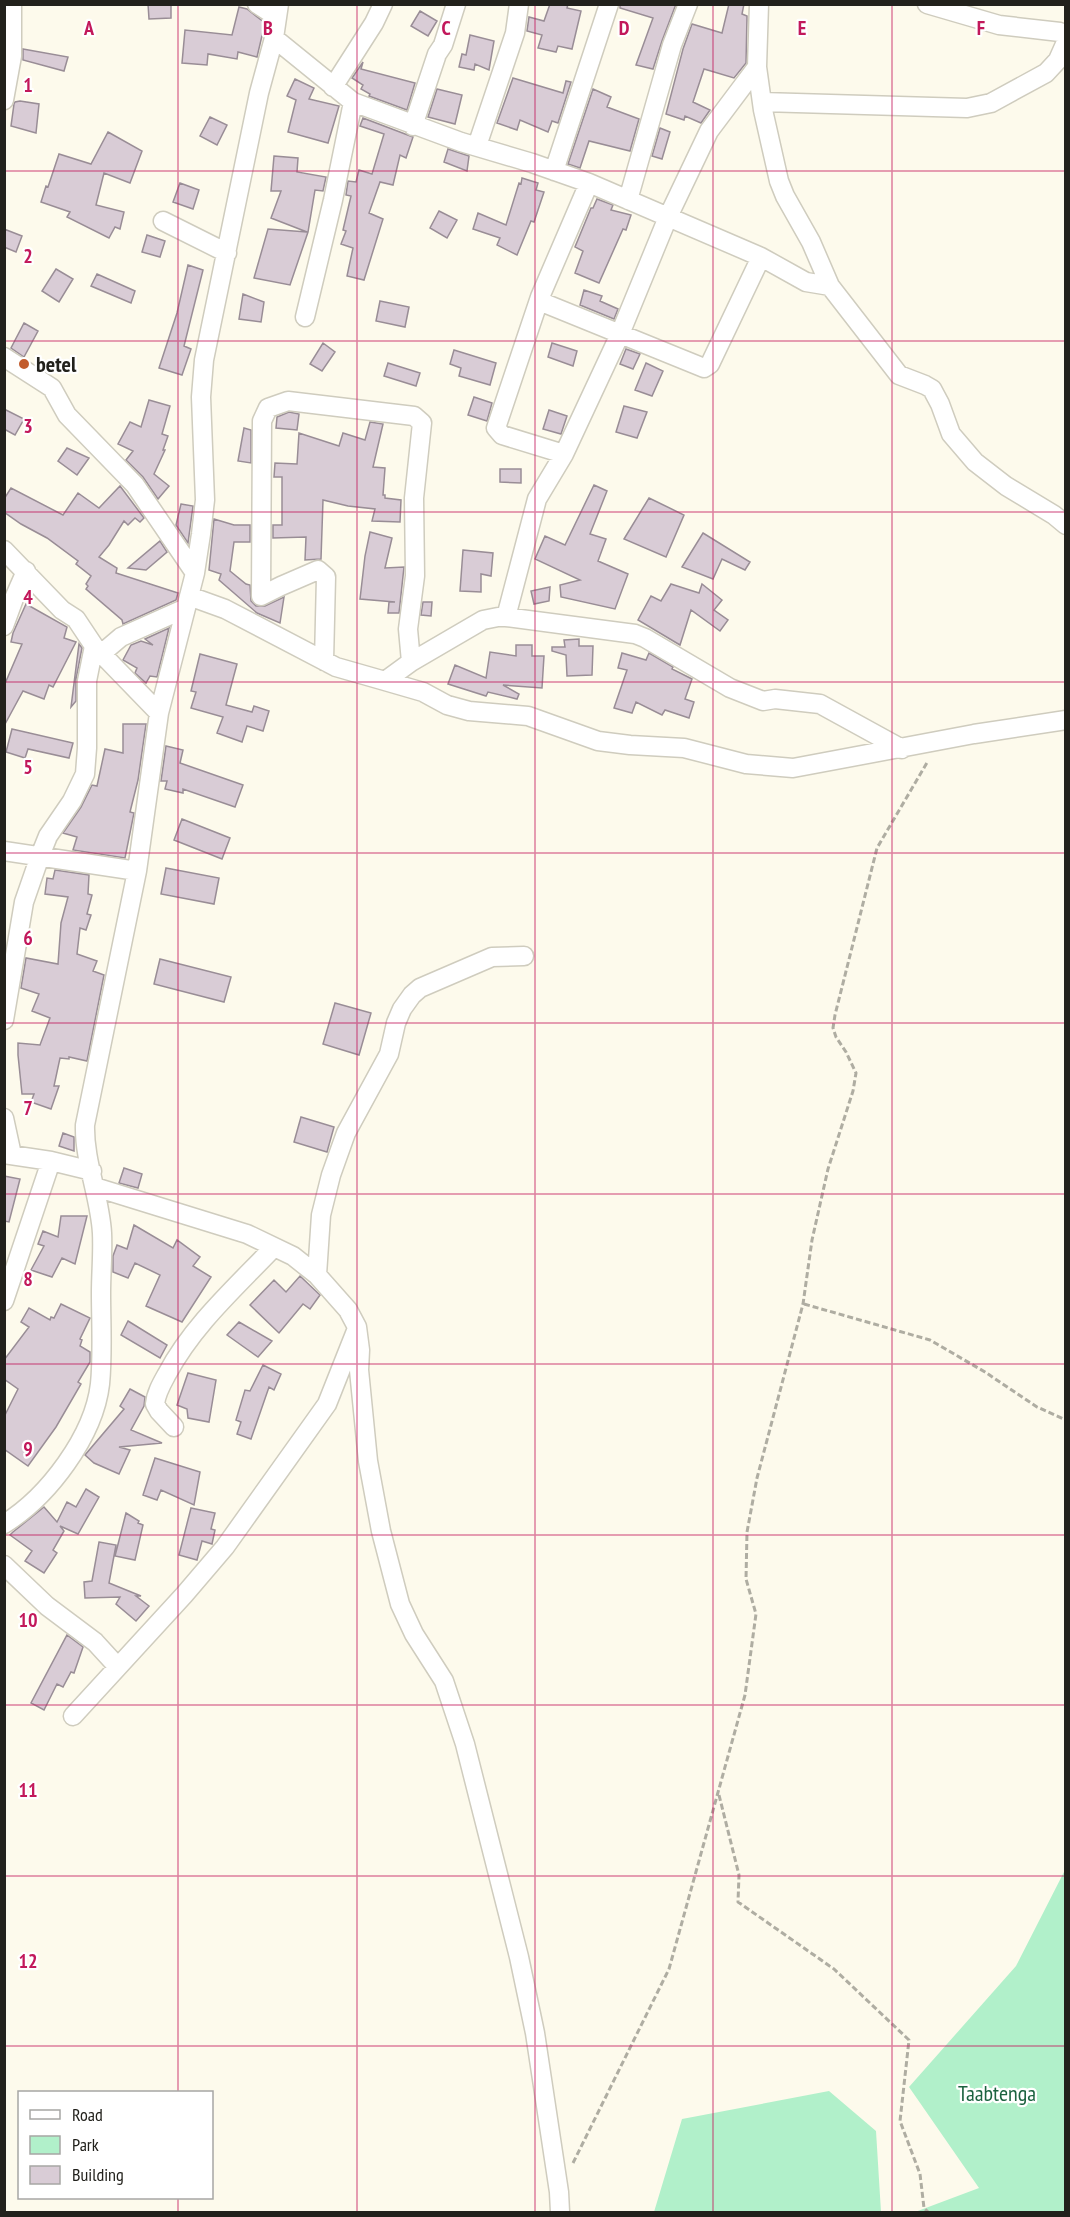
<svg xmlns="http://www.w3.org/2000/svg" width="1070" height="2217" font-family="'PT Sans Narrow',sans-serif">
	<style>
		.green { fill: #b1f0ca }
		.building { fill: #d9ccd6; stroke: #998d96; stroke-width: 1.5 }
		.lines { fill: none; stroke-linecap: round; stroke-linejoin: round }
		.minor-casing { stroke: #cfccbe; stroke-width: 21 }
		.path { stroke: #afada2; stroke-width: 3; stroke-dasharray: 6 3; stroke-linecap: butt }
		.minor { stroke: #fff; stroke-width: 18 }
		.grid { fill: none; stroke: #c2185b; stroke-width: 1.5; stroke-opacity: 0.55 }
		.poi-dot { fill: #c25c2d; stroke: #fff; stroke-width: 2 }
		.labels { text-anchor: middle; stroke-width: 4.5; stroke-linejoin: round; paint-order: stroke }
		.poi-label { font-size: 22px; font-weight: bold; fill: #22211c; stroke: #fff; text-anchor: start }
		.park-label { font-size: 22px; fill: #1c6340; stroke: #fff }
		.grid-label { font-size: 20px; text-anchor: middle; font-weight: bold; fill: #c2185b; stroke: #fff; stroke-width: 4.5; stroke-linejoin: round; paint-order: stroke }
	</style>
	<rect width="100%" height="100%" fill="#fdfaec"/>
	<path class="green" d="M 1065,1870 L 1065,2212 L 915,2212 L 979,2188 L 909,2087 L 1016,1966 Z
		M 829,2091 L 876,2131 L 881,2212 L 654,2212 L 682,2119 Z"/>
	<path class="building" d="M 148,4 L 171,4 L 171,18 L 149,19 Z
		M 550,4 L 568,4 L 567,8 L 581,11 L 572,49 L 558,46 L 556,52 L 538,48 L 542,35 L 527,31 L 529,17 L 544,21 Z
		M 620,4 L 676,4 L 662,41 L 653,69 L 636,65 L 653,18 L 620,8 Z
		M 729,4 L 744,4 L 742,14 L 747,16 L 746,63 L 734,78 L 704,69 L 693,102 L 710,110 L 701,123 L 685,116 L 684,120 L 666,114 L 683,49 L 692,24 L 722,33 Z
		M 239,7 L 247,9 L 265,23 L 257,57 L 238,52 L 237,59 L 208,54 L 207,65 L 182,63 L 185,30 L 232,35 Z
		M 420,11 L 437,21 L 428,36 L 411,26 Z
		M 470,35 L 494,41 L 489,70 L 475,64 L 474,70 L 459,67 L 462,54 L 466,55 Z
		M 23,49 L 68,57 L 64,71 L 23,60 Z
		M 363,62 L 361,69 L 415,83 L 407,110 L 369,96 L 370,94 L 361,89 L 363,85 L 352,78 Z
		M 513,78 L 563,93 L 566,81 L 571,82 L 558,123 L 552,121 L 548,132 L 520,120 L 517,130 L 497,123 Z
		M 295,79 L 314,88 L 309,99 L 339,106 L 328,143 L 288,132 L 296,100 L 287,96 Z
		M 437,89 L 462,95 L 455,124 L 428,117 Z
		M 593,89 L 611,97 L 607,107 L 639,119 L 630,151 L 589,141 L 580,168 L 568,164 Z
		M 20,101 L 39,104 L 36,133 L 11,126 L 14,104 L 15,102 Z
		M 210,117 L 227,125 L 217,145 L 200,136 Z
		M 363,118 L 413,137 L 406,158 L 400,155 L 393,185 L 380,182 L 369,213 L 383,219 L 364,280 L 347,276 L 353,248 L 341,244 L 346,231 L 343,230 L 351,196 L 346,195 L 348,181 L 356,182 L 359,170 L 372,174 L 384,134 L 360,126 Z
		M 660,128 L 670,132 L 662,159 L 652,156 Z
		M 108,132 L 142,151 L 130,183 L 104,173 L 96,205 L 124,212 L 120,229 L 115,227 L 109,238 L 67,217 L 70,212 L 41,202 L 46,186 L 48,187 L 59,154 L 91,164 Z
		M 448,149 L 469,156 L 467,171 L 444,162 Z
		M 274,156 L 298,158 L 297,172 L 326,177 L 323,191 L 315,190 L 308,232 L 290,285 L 254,278 L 268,229 L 307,232 L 271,218 L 281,191 L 271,191 Z
		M 522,178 L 538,183 L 536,190 L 544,192 L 534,222 L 531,221 L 517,255 L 497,245 L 500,238 L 473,229 L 478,213 L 506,225 L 519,183 L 521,184 Z
		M 180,183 L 199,190 L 193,209 L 173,202 Z
		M 597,199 L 613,205 L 611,210 L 631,215 L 626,230 L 623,229 L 599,283 L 575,273 L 583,251 L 575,247 L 591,208 L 593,208 Z
		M 439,211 L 457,220 L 447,238 L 430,228 Z
		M 4,229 L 22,236 L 16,252 L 4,247 Z
		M 147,235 L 165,241 L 160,257 L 142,252 Z
		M 188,265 L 203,270 L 184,346 L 191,349 L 182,375 L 159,368 L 177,313 Z
		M 56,269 L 73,279 L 59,302 L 42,291 Z
		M 97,274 L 135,291 L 131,303 L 91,286 Z
		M 584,290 L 602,296 L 600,301 L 618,309 L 614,319 L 580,305 Z
		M 243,294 L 264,302 L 261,322 L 239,319 Z
		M 380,301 L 409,307 L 405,327 L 376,321 Z
		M 24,323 L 38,331 L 24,357 L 11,348 Z
		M 323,343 L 335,352 L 322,371 L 310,364 Z
		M 552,343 L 577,351 L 573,366 L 548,357 Z
		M 626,349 L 640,354 L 633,369 L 620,364 Z
		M 454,350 L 496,363 L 490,385 L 459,376 L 461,368 L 450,364 Z
		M 388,363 L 420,373 L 416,386 L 384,376 Z
		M 646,363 L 663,371 L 652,396 L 635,390 Z
		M 474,397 L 492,403 L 487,421 L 468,415 Z
		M 149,400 L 170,406 L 162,434 L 168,436 L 163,450 L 165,450 L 154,474 L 169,486 L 158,499 L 143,477 L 126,460 L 133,451 L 118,444 L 130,422 L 141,427 Z
		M 624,406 L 647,412 L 637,438 L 616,432 Z
		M 4,409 L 24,419 L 15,435 L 4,429 Z
		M 549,410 L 567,416 L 561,434 L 543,429 Z
		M 289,412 L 299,414 L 297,430 L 276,428 L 277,417 Z
		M 370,422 L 383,424 L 373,467 L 385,468 L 383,495 L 385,495 L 385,498 L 401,500 L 400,522 L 372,521 L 375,509 L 348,506 L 323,500 L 321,559 L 305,560 L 306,537 L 273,538 L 273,525 L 282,525 L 282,477 L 274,477 L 275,463 L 297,464 L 299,433 L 339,446 L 343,433 L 365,440 Z
		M 244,428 L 251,430 L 251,463 L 238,461 Z
		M 67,448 L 89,458 L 77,475 L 58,461 Z
		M 500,469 L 521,469 L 521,483 L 500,482 Z
		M 594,485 L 607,491 L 590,534 L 606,539 L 598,561 L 628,574 L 615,609 L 561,597 L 560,585 L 580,580 L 535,559 L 545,536 L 565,545 Z
		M 120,486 L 144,518 L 140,522 L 135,518 L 128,525 L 124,521 L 109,545 L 99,557 L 117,568 L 116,573 L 178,593 L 176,600 L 123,624 L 122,620 L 86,589 L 88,586 L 86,584 L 91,576 L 76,564 L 78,561 L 47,538 L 21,524 L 4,512 L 4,499 L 11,488 L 63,515 L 78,493 L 99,508 Z
		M 649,498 L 684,515 L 666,557 L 624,539 Z
		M 181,504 L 193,506 L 188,543 L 176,525 Z
		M 214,519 L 234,525 L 250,525 L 250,542 L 234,542 L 230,571 L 246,584 L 250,585 L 251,601 L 256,606 L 265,606 L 284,597 L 280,623 L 257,613 L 219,580 L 221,574 L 209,570 Z
		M 370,532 L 392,538 L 385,568 L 404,567 L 399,613 L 388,613 L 389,602 L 395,602 L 360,599 L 365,556 Z
		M 703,533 L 750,562 L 745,570 L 722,559 L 713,579 L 682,567 Z
		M 160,541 L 167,552 L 146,570 L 128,568 Z
		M 463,550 L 493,553 L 491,576 L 481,574 L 481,592 L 460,591 Z
		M 671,584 L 699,593 L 702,584 L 722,600 L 714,610 L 728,620 L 720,631 L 691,610 L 680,645 L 638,620 L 651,596 L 661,601 Z
		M 550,587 L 549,601 L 534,604 L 531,591 Z
		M 423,602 L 432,602 L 431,616 L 421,615 Z
		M 26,604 L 67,627 L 64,638 L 76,642 L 53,687 L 49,685 L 44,699 L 23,691 L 4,726 L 4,686 L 22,644 L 11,642 L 13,633 Z
		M 169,628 L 157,677 L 150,676 L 146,683 L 135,673 L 137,668 L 123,660 L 131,645 L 141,641 L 153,645 L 145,639 Z
		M 579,639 L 579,646 L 593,646 L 592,675 L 567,676 L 566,655 L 552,651 L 552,647 L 565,647 L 564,640 Z
		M 79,644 L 82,648 L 76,679 L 76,701 L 71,707 Z
		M 516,645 L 532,645 L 532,656 L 544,656 L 542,688 L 503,685 L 519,694 L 517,699 L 488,692 L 486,696 L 448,684 L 455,665 L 486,678 L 490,652 L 516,656 Z
		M 622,653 L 646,660 L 649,653 L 673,667 L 672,669 L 692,679 L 685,699 L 694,702 L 689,718 L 665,710 L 662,715 L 636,702 L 632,713 L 614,708 L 627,670 L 618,668 Z
		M 200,654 L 237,664 L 226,705 L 252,712 L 254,706 L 269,711 L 263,731 L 247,726 L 242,742 L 217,733 L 223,717 L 191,708 L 196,692 L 191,691 Z
		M 123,724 L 146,724 L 138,780 L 130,812 L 134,813 L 125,858 L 73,850 L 77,837 L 63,833 L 81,807 L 92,785 L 97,786 L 105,749 L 123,753 Z
		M 12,729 L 73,743 L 69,758 L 28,749 L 25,758 L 6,752 Z
		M 166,746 L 183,750 L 180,763 L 243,785 L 235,807 L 183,789 L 183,793 L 165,789 L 167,781 L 161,781 Z
		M 182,819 L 230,838 L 222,859 L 174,840 Z
		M 166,868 L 219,878 L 214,904 L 161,894 Z
		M 55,870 L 89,875 L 88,894 L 92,895 L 87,914 L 91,915 L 86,930 L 80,928 L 77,954 L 97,961 L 93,971 L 104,975 L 87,1061 L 69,1057 L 69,1059 L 60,1058 L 54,1086 L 59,1086 L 51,1109 L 31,1102 L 34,1094 L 22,1094 L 18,1055 L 18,1043 L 40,1045 L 50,1018 L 32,1011 L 39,994 L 21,988 L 26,958 L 58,964 L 61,923 L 68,897 L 45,894 L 47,878 L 53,879 Z
		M 160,959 L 231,977 L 224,1002 L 154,984 Z
		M 335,1003 L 371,1013 L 359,1055 L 323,1044 Z
		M 301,1117 L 334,1127 L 327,1152 L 294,1142 Z
		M 63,1133 L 74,1137 L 74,1151 L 59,1146 Z
		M 124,1168 L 142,1174 L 138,1188 L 119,1183 Z
		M 4,1176 L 20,1179 L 9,1222 L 4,1221 Z
		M 61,1216 L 87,1216 L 75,1264 L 62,1258 L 52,1277 L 31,1270 L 44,1246 L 38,1244 L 43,1231 L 58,1237 Z
		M 134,1225 L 173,1248 L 177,1240 L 200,1257 L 193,1266 L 211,1277 L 182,1322 L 146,1306 L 160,1275 L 135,1263 L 128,1278 L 113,1272 L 113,1256 L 117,1245 L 127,1249 Z
		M 300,1276 L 320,1295 L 310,1309 L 303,1304 L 279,1333 L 250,1305 L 274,1280 L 286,1292 Z
		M 61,1304 L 90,1318 L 80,1339 L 82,1340 L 80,1346 L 90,1352 L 90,1362 L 78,1382 L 81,1384 L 56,1427 L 28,1466 L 4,1449 L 4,1417 L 18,1389 L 4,1379 L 4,1360 L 29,1327 L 21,1322 L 29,1308 L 50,1320 L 51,1317 L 54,1318 Z
		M 128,1321 L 167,1345 L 160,1358 L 121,1335 Z
		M 239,1322 L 272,1341 L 258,1357 L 227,1335 Z
		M 263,1365 L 281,1374 L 274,1390 L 269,1387 L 251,1439 L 237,1434 L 241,1422 L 236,1420 L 245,1390 L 250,1391 Z
		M 188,1373 L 216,1380 L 209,1422 L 188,1418 L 187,1409 L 177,1405 Z
		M 130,1389 L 145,1397 L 144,1406 L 131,1430 L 162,1443 L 119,1447 L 130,1450 L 119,1474 L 94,1463 L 85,1455 L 124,1409 L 120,1406 Z
		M 155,1458 L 200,1472 L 194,1505 L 161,1490 L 157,1500 L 143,1495 Z
		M 86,1489 L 99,1497 L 78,1534 L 60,1526 L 64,1531 L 53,1550 L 57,1553 L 44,1573 L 25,1561 L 32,1551 L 10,1535 L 13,1532 L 44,1507 L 57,1522 L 67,1502 L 76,1507 Z
		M 191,1508 L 215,1513 L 211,1529 L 215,1530 L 212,1544 L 202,1541 L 197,1560 L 179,1555 Z
		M 126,1513 L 139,1521 L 138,1523 L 143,1525 L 135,1560 L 115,1556 Z
		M 99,1542 L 116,1545 L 109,1583 L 141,1596 L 136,1596 L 149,1606 L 136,1621 L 116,1604 L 120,1597 L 85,1598 L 84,1582 L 92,1581 Z
		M 67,1635 L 83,1647 L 74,1673 L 71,1672 L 63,1687 L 57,1684 L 44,1710 L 31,1703 Z"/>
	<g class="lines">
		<g class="minor-casing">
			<path id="minor" d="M 257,4 L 277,17
				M 759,4 L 757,67 L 763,110 L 779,181 L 785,196 L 811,242 L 830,286 L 899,375 L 925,385 L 932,389 L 940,404 L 951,434 L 975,462 L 1006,486 L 1054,515 L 1066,525
				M 927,4 L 999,25 L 1060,32 L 1066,39
				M 274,38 L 353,102 L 461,142 L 532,163 L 589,183 L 761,257 L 806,282 L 830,286
				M 333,87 L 374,23 L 383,4
				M 4,100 L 12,56 L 12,4
				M 762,102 L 967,108 L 991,103 L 1046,73 L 1058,60 L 1066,42
				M 413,126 L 437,54 L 443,45 L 456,4
				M 477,146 L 515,33 L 519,4
				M 554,171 L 609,4
				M 628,200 L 672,45 L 688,4
				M 163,221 L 227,253
				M 539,301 L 704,368 L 710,364 L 761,257
				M 305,317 L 333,200 L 353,102
				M 4,357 L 52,388 L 67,415 L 135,485 L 195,573
				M 564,454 L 502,435 L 496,428 L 540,297 L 589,183
				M 4,550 L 62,610 L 76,619 L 94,646 L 159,713
				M 189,596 L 225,609 L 336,667 L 385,681 L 411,662 L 483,620 L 498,617 L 506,617 L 635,634 L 645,638 L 730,688 L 763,701 L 775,699 L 820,704 L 902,749
				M 506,617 L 537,499 L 564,454 L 620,334 L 668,217 L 709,131 L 757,67
				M 4,626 L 15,596 L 26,571
				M 101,654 L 121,637 L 186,608
				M 324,661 L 326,577 L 318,570 L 281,586 L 261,596 L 262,421 L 268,408 L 288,401 L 414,416 L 422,423 L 414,498 L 415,576 L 408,629 L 411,662
				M 385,681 L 423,692 L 447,705 L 469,711 L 528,716 L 598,741 L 630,745 L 684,748 L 746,764 L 793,768 L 974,734 L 1066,720
				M 4,851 L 137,871
				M 4,1020 L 24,902 L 40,856 L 48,836 L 72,801 L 85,774 L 87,748 L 87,681 L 94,646
				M 4,1118 L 12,1155
				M 4,1154 L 51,1161 L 92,1171
				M 95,1187 L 247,1234 L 293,1256 L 317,1275 L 348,1310 L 357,1327 L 360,1350 L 359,1370 L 368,1461 L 381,1531 L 400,1604 L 414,1634 L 444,1681 L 465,1744 L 519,1957 L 535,2033 L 559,2192 L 560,2212
				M 317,1275 L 321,1215 L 331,1175 L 346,1133 L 389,1054 L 396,1023 L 402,1009 L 412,995 L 420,988 L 492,957 L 524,956
				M 4,1301 L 51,1161
				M 174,1427 L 159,1411 L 155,1404 C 156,1393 162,1383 167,1374 C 193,1325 236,1287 274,1247
				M 4,1524 C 48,1497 94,1436 100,1384 C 103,1354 101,1323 101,1293 C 101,1273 103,1253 102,1233 C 100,1197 84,1161 85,1125 L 137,871 L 159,713 L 195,573 L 201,534 L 205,500 L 201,397 L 204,360 L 259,93 L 274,38 L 279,4
				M 4,1565 L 47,1606 L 95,1642 L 117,1666
				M 73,1716 L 184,1595 L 225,1547 L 327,1404 L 356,1331"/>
		</g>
		<path class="path" d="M 804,1304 L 930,1340 L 985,1372 L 1037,1407 L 1066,1420
			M 719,1795 L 739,1875 L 738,1902 L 834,1969 L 909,2040 L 900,2121 L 920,2174 L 924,2208 L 928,2212
			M 573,2163 L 669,1969 L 745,1695 L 756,1614 L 746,1579 L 747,1532 L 757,1478 L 803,1304 L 812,1240 L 828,1169 L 853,1091 L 856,1073 L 846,1052 L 836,1037 L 833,1028 L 835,1015 L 877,848 L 928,761"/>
		<use href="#minor" class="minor"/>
	</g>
	<path class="grid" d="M 178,4 L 178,2092M 357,4 L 357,2212M 535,4 L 535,2212M 713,4 L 713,2212M 892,4 L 892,2212M 4,171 L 1066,171M 4,341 L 1066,341M 4,512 L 1066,512M 4,682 L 1066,682M 4,853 L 1066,853M 4,1023 L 1066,1023M 4,1194 L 1066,1194M 4,1364 L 1066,1364M 4,1535 L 1066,1535M 4,1705 L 1066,1705M 4,1876 L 1066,1876M 4,2046 L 1066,2046M 178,2198 L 178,2212"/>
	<circle class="poi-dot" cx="24" cy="364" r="6"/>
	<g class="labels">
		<g class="poi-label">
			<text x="36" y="372">betel</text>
		</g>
		<g class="park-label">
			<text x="997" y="2101">Taabtenga</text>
		</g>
	</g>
	<g class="grid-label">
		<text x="89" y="35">A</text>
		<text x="268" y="35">B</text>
		<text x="446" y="35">C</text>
		<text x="624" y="35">D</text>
		<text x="802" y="35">E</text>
		<text x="981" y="35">F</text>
		<text x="28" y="92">1</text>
		<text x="28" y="263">2</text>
		<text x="28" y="433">3</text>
		<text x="28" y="604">4</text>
		<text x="28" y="774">5</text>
		<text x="28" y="945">6</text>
		<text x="28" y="1115">7</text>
		<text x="28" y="1286">8</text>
		<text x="28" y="1456">9</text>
		<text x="28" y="1627">10</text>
		<text x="28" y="1797">11</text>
		<text x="28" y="1968">12</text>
	</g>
	<rect width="1070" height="2217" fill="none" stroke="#22211c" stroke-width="12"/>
	<rect x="18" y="2091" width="195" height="108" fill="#ffffff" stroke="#a7a6a4" stroke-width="1.5"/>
	<rect x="30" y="2110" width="30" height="9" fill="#ffffff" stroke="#a7a6a4" stroke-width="1.5"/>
	<text x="72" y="2121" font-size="18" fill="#22211c">Road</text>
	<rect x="30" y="2136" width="30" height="18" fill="#b1f0ca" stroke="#a7a6a4" stroke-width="1.5"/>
	<text x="72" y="2151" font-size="18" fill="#22211c">Park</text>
	<rect x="30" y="2166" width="30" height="18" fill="#d9ccd6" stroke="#a7a6a4" stroke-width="1.5"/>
	<text x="72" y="2181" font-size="18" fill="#22211c">Building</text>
</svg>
